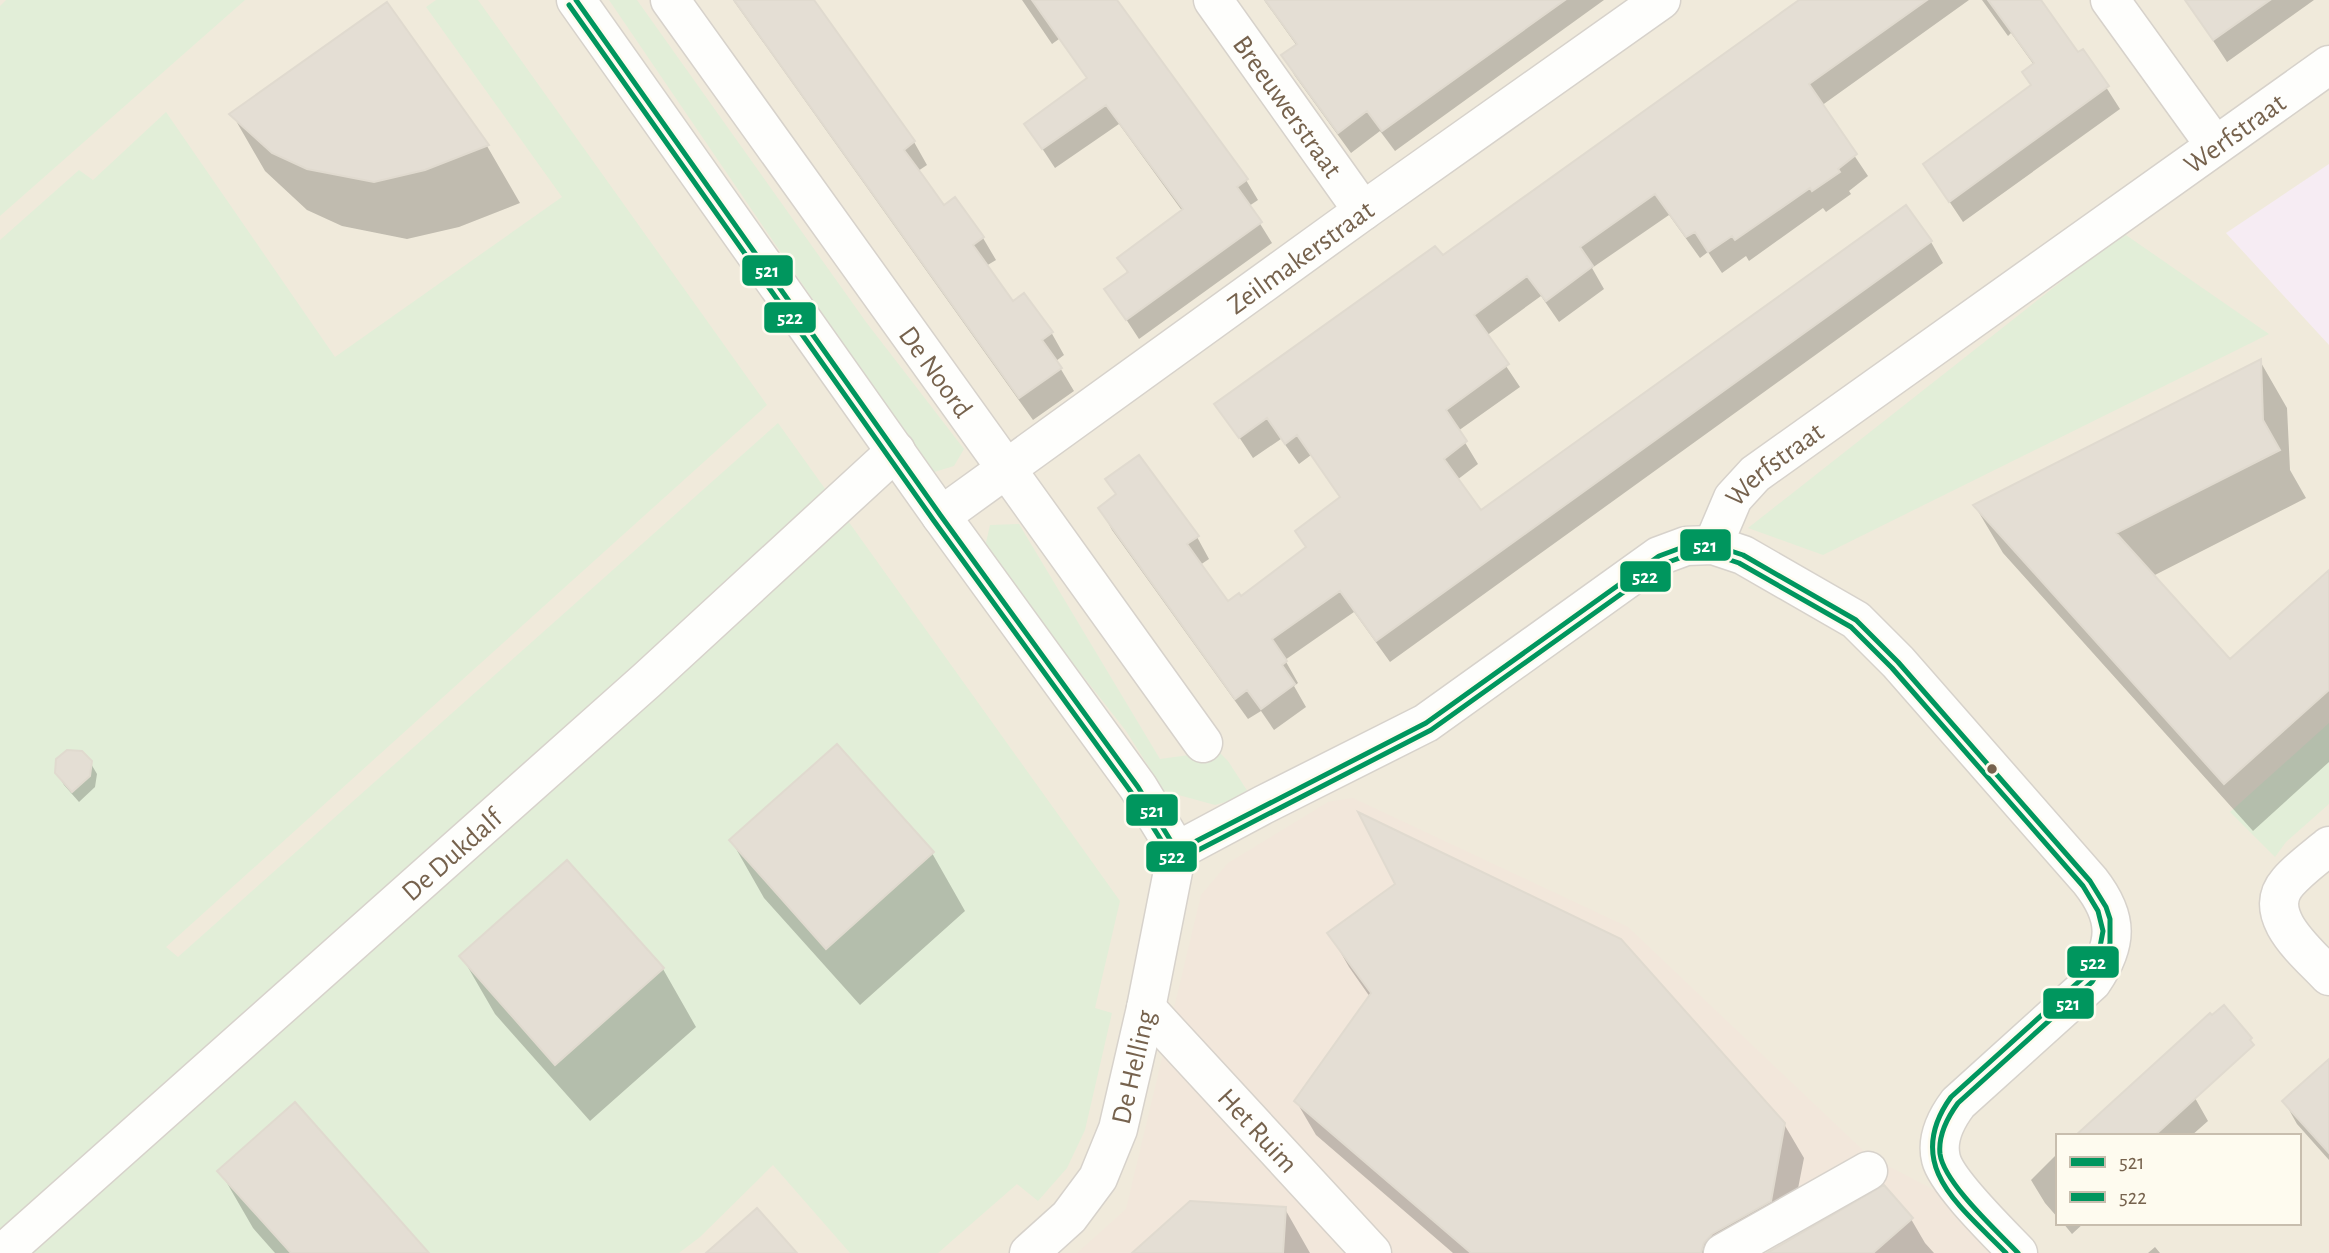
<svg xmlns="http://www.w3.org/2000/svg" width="2329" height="1253" font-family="'Alegreya Sans',sans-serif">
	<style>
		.residential { fill: #f0eadb; fill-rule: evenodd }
		.commercial { fill: #f2e7db }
		.education { fill: #f6ecf3 }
		.green { fill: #e2eed8 }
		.shadow { fill: #0003 }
		.building { fill: #e4ded4; stroke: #e0dacf; stroke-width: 2 }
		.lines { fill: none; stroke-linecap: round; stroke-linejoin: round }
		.street-casing { stroke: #d7d2cb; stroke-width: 41 }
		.street { stroke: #fefefc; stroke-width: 38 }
		.bus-1-casing { stroke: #fefbef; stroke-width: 10 }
		.bus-2-casing { stroke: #fefbef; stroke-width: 10 }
		.bus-1 { stroke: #00965e; stroke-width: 5 }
		.bus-2 { stroke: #00965e; stroke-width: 5 }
		.bus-dot { fill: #76624d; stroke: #fefbef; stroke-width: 2.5 }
		.labels { text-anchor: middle; stroke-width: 5; stroke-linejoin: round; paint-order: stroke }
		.street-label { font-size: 28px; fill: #76624d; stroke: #fefbef }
		.line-badge { stroke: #fefbef; stroke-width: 2.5 }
		.badge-label { font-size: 19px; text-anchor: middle; font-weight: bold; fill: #fff }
	</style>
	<rect width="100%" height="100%" fill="#f8f5ed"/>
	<path class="residential" d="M 0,0 L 2329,0 L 2329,1253 L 0,1253 ZM 2058,1136 L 2299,1136 L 2299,1223 L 2058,1223 Z"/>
	<path class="commercial" d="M 1353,798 L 1628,927 L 1869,1156 L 1938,1192 L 1994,1253 L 1077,1253 L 1126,1209 L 1201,895 L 1228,863 L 1328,802 Z"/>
	<path class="education" d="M 2329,164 L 2329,345 L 2226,233 Z"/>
	<path class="green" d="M 6,0 L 245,0 L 0,216 L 0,6 Z
		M 436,0 L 478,0 L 767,405 L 166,947 L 178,957 L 778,423 L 1120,901 L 1095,1008 L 1112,1013 L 1085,1130 L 1067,1168 L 1038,1201 L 1017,1184 L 938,1253 L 850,1253 L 773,1165 L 700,1237 L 679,1253 L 0,1253 L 0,240 L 79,170 L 93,180 L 166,112 L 335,357 L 562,197 L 426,7 Z
		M 609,0 L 637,0 L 866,322 L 964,449 L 954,466 L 931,473 Z
		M 2123,233 L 2269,334 L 1823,555 L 1748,528 Z
		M 1019,524 L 1160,759 L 1218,751 L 1228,761 L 1250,795 L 1215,805 L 1164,791 L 1126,731 L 1022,598 L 985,547 L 990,525 Z
		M 2329,723 L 2329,804 L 2286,842 L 2275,857 L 2230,812 Z"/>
	<path class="shadow" d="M 733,0 L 795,0 L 818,9 L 914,142 L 927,165 L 918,171 L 944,208 L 983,238 L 996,260 L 986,266 L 1012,303 L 1051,332 L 1064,355 L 1056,361 L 1074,391 L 1033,420 Z
		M 1022,0 L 1115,0 L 1246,180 L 1258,200 L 1249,206 L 1272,243 L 1139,339 L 1107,290 L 1128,274 L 1120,258 L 1183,212 L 1119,124 L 1055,168 L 1026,124 L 1088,79 L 1059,39 L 1052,44 Z
		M 1264,0 L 1604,0 L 1395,151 L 1380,131 L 1351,153 L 1295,76 L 1283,56 L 1297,46 Z
		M 1801,0 L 1969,0 L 1821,106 L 1868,176 L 1849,191 L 1851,194 L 1826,212 L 1823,208 L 1749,261 L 1746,256 L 1722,273 L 1708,252 L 1700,258 L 1669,215 L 1592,268 L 1604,289 L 1559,322 L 1541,296 L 1486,336 L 1520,387 L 1458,431 L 1478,464 L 1457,480 L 1481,512 L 1931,242 L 1943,263 L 1390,662 L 1354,612 L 1285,660 L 1298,683 L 1294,686 L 1306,707 L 1274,730 L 1261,711 L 1248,719 L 1112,530 L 1100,508 L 1117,496 L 1107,479 L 1139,457 L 1197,537 L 1209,559 L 1200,565 L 1227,603 L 1240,598 L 1307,548 L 1341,498 L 1311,455 L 1299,464 L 1281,439 L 1253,458 L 1217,404 L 1442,258 Z
		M 1982,0 L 2037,0 L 2078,54 L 2083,51 L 2120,109 L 1963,222 L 1925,165 L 2032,87 L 2034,65 L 2011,33 L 2008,36 Z
		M 2194,0 L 2314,0 L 2227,62 L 2189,4 Z
		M 386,4 L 487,146 L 520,203 L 459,227 L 407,239 L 342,226 L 307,210 L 265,171 L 232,114 Z
		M 2260,361 L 2287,408 L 2290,470 L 2306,498 L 2153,576 L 2229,661 L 2329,572 L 2329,762 L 2253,831 L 2003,553 L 1975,506 Z
		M 90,762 L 97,774 L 95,787 L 79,802 L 64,785 L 57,773 Z
		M 731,840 L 932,853 L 965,911 L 860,1005 L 764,898 Z
		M 567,863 L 663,969 L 696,1027 L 590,1121 L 495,1014 L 462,957 Z
		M 1330,934 L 1784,1124 L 1804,1158 L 1792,1219 L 1726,1253 L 1453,1253 L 1316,1135 L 1296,1101 L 1370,997 L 1349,967 Z
		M 2329,1082 L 2329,1160 L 2297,1124 L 2284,1101 Z
		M 2195,1098 L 2208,1121 L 2191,1136 L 2077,1136 Z
		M 2058,1153 L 2058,1218 L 2045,1203 L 2031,1180 Z
		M 220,1171 L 427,1253 L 275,1253 L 253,1228 Z
		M 1285,1209 L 1310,1253 L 1135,1253 Z
		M 1911,1219 L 1925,1243 L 1934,1253 L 1770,1253 Z
		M 2063,1223 L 2084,1223 L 2072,1234 Z
		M 2155,1247 L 2160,1253 L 2148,1253 Z"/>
	<path class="building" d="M 734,0 L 814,0 L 915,141 L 904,150 L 924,177 L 944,205 L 955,197 L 984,237 L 973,245 L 1013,301 L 1024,293 L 1053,332 L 1042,340 L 1062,368 L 1019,398 Z
		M 1032,0 L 1117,0 L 1248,179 L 1237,187 L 1262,222 L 1126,320 L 1104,289 L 1128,272 L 1117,258 L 1183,209 L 1106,105 L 1042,149 L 1024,124 L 1087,78 Z
		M 1265,0 L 1565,0 L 1382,131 L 1367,111 L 1338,133 L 1281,55 L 1297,44 Z
		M 1799,0 L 1927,0 L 1809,84 L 1857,154 L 1838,169 L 1840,172 L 1812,191 L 1810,188 L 1735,240 L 1732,236 L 1708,252 L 1695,232 L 1686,237 L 1655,194 L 1580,247 L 1593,266 L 1546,301 L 1527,276 L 1474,315 L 1509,364 L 1446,410 L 1467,441 L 1444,459 L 1481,510 L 1906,205 L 1932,241 L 1376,641 L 1340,591 L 1272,639 L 1287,661 L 1282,665 L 1295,684 L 1261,709 L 1247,690 L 1235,699 L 1098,508 L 1116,494 L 1105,479 L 1139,455 L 1199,536 L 1187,544 L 1207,572 L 1228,601 L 1239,593 L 1241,596 L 1306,547 L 1295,531 L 1340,497 L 1297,435 L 1285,444 L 1267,418 L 1239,438 L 1214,404 L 1435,246 L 1443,255 Z
		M 1988,0 L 2041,0 L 2078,52 L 2083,49 L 2109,86 L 1949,202 L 1923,164 L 2031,85 L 2022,72 L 2034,63 Z
		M 2185,0 L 2270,0 L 2213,40 Z
		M 387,2 L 489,145 L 425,170 L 374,182 L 307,169 L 272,153 L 229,114 Z
		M 2261,359 L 2263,420 L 2280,450 L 2116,533 L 2230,659 L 2329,570 L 2329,690 L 2224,784 L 1973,505 Z
		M 837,744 L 934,852 L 826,949 L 729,840 Z
		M 67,750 L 82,751 L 92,761 L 90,776 L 72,792 L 55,773 L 56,759 Z
		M 1358,812 L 1621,939 L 1785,1123 L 1771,1201 L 1712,1234 L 1704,1243 L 1701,1253 L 1471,1253 L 1294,1101 L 1371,993 L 1327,933 L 1395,884 Z
		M 567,860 L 664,968 L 555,1065 L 459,956 Z
		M 2224,1005 L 2252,1038 L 2250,1040 L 2254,1045 L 2154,1136 L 2075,1136 L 2210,1013 L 2212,1015 Z
		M 2329,1059 L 2329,1153 L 2282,1101 Z
		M 295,1102 L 429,1253 L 291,1253 L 217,1171 Z
		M 1884,1185 L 1913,1218 L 1873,1253 L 1767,1253 Z
		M 1190,1201 L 1286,1207 L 1283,1253 L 1132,1253 Z
		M 757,1208 L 797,1253 L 706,1253 Z"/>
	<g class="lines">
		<g class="street-casing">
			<g id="street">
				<path d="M 576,0 L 941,516 L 1138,787 L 1177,851"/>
				<path id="s1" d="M 670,0 L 1203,743"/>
				<path id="s2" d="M 1213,0 L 1363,211"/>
				<path d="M 2110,0 L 2214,144"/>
				<path id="s3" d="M 941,516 L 1363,211 L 1661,0"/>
				<path id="s4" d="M 1713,545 L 1733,498 L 1755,474 L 2329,65"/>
				<path d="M 2329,846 C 2316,857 2300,868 2288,882 C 2259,915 2308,953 2329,976"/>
				<path d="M 1177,851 L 1263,805 L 1426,723 L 1659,556 L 1686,546 L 1713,545 L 1743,555 L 1856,620 L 1898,662 L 2090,881 C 2119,918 2118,944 2092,982 L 1958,1103 C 1946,1119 1936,1139 1941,1159 C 1947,1183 2000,1234 2018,1253"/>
				<path id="s5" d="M 1146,1008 L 1372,1253"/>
				<path id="s6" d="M 3,1253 L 647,680 L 896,451"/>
				<path id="s7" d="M 1029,1253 L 1069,1217 L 1098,1178 L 1118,1129 L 1146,1008 L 1177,851"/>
				<path d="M 1723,1253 L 1868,1171"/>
			</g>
		</g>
		<use href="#street" class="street"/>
		<g class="bus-1-casing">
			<path id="bus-1" d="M 576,0 L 941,516 L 1138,787 L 1177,851 L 1426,723 L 1659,556 L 1686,546 L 1713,545 L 1743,555 L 1856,620 L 1898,662 L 2090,881 L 2106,907 L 2110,919 L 2110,943 L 2101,968 L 2092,982 L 1958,1103 C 1947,1118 1938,1135 1940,1154 C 1944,1183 1997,1231 2018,1253"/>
		</g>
		<g class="bus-2-casing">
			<path id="bus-2" d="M 569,5 L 934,521 L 1131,792 L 1173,859 L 1181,859 L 1431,730 L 1663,564 L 1688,555 L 1712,554 L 1739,563 L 1851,627 L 1892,668 L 2083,886 L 2098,911 L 2103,931 L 2099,952 L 2085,976 L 1951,1097 C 1902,1165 1960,1206 2006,1253"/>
		</g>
		<use href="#bus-1" class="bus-1"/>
		<use href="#bus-2" class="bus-2"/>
	</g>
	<circle class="bus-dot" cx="1992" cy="769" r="6"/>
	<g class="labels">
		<g class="street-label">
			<text dy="10" stroke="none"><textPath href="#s2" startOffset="130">Breeuwerstraat</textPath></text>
			<text dy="10" stroke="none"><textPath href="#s4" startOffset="672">Werfstraat</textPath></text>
			<text dy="10" stroke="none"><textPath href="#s3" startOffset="443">Zeilmakerstraat</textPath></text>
			<text dy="10" stroke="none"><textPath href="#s1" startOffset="457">De Noord</textPath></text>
			<text dy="10" stroke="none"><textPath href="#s4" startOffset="105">Werfstraat</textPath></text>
			<text dy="10" stroke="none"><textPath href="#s6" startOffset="600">De Dukdalf</textPath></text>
			<text dy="10" stroke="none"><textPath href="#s7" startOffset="219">De Helling</textPath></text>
			<text dy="10" stroke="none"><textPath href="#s5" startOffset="166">Het Ruim</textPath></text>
		</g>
	</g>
	<g class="line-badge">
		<rect x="741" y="254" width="53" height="33" rx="7" fill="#00965e"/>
		<rect x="763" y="301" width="54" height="33" rx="7" fill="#00965e"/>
		<rect x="1679" y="528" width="53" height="34" rx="7" fill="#00965e"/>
		<rect x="1619" y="560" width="53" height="33" rx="7" fill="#00965e"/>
		<rect x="1125" y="793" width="54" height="34" rx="7" fill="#00965e"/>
		<rect x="1145" y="840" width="53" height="33" rx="7" fill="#00965e"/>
		<rect x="2066" y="945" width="54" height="34" rx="7" fill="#00965e"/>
		<rect x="2042" y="987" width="53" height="33" rx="7" fill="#00965e"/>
	</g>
	<g class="badge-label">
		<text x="767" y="277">521</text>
		<text x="790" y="324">522</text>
		<text x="1705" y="552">521</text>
		<text x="1645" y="583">522</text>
		<text x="1152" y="817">521</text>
		<text x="1172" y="863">522</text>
		<text x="2093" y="969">522</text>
		<text x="2068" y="1010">521</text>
	</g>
	<rect x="2056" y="1134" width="245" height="91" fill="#fefbef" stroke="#c8beae" stroke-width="2"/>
	<rect x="2070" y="1157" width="35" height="10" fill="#00965e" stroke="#c8beae" stroke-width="2"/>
	<text x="2119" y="1169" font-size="21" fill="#76624d">521</text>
	<rect x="2070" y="1192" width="35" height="10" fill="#00965e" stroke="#c8beae" stroke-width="2"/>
	<text x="2119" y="1204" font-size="21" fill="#76624d">522</text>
</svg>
